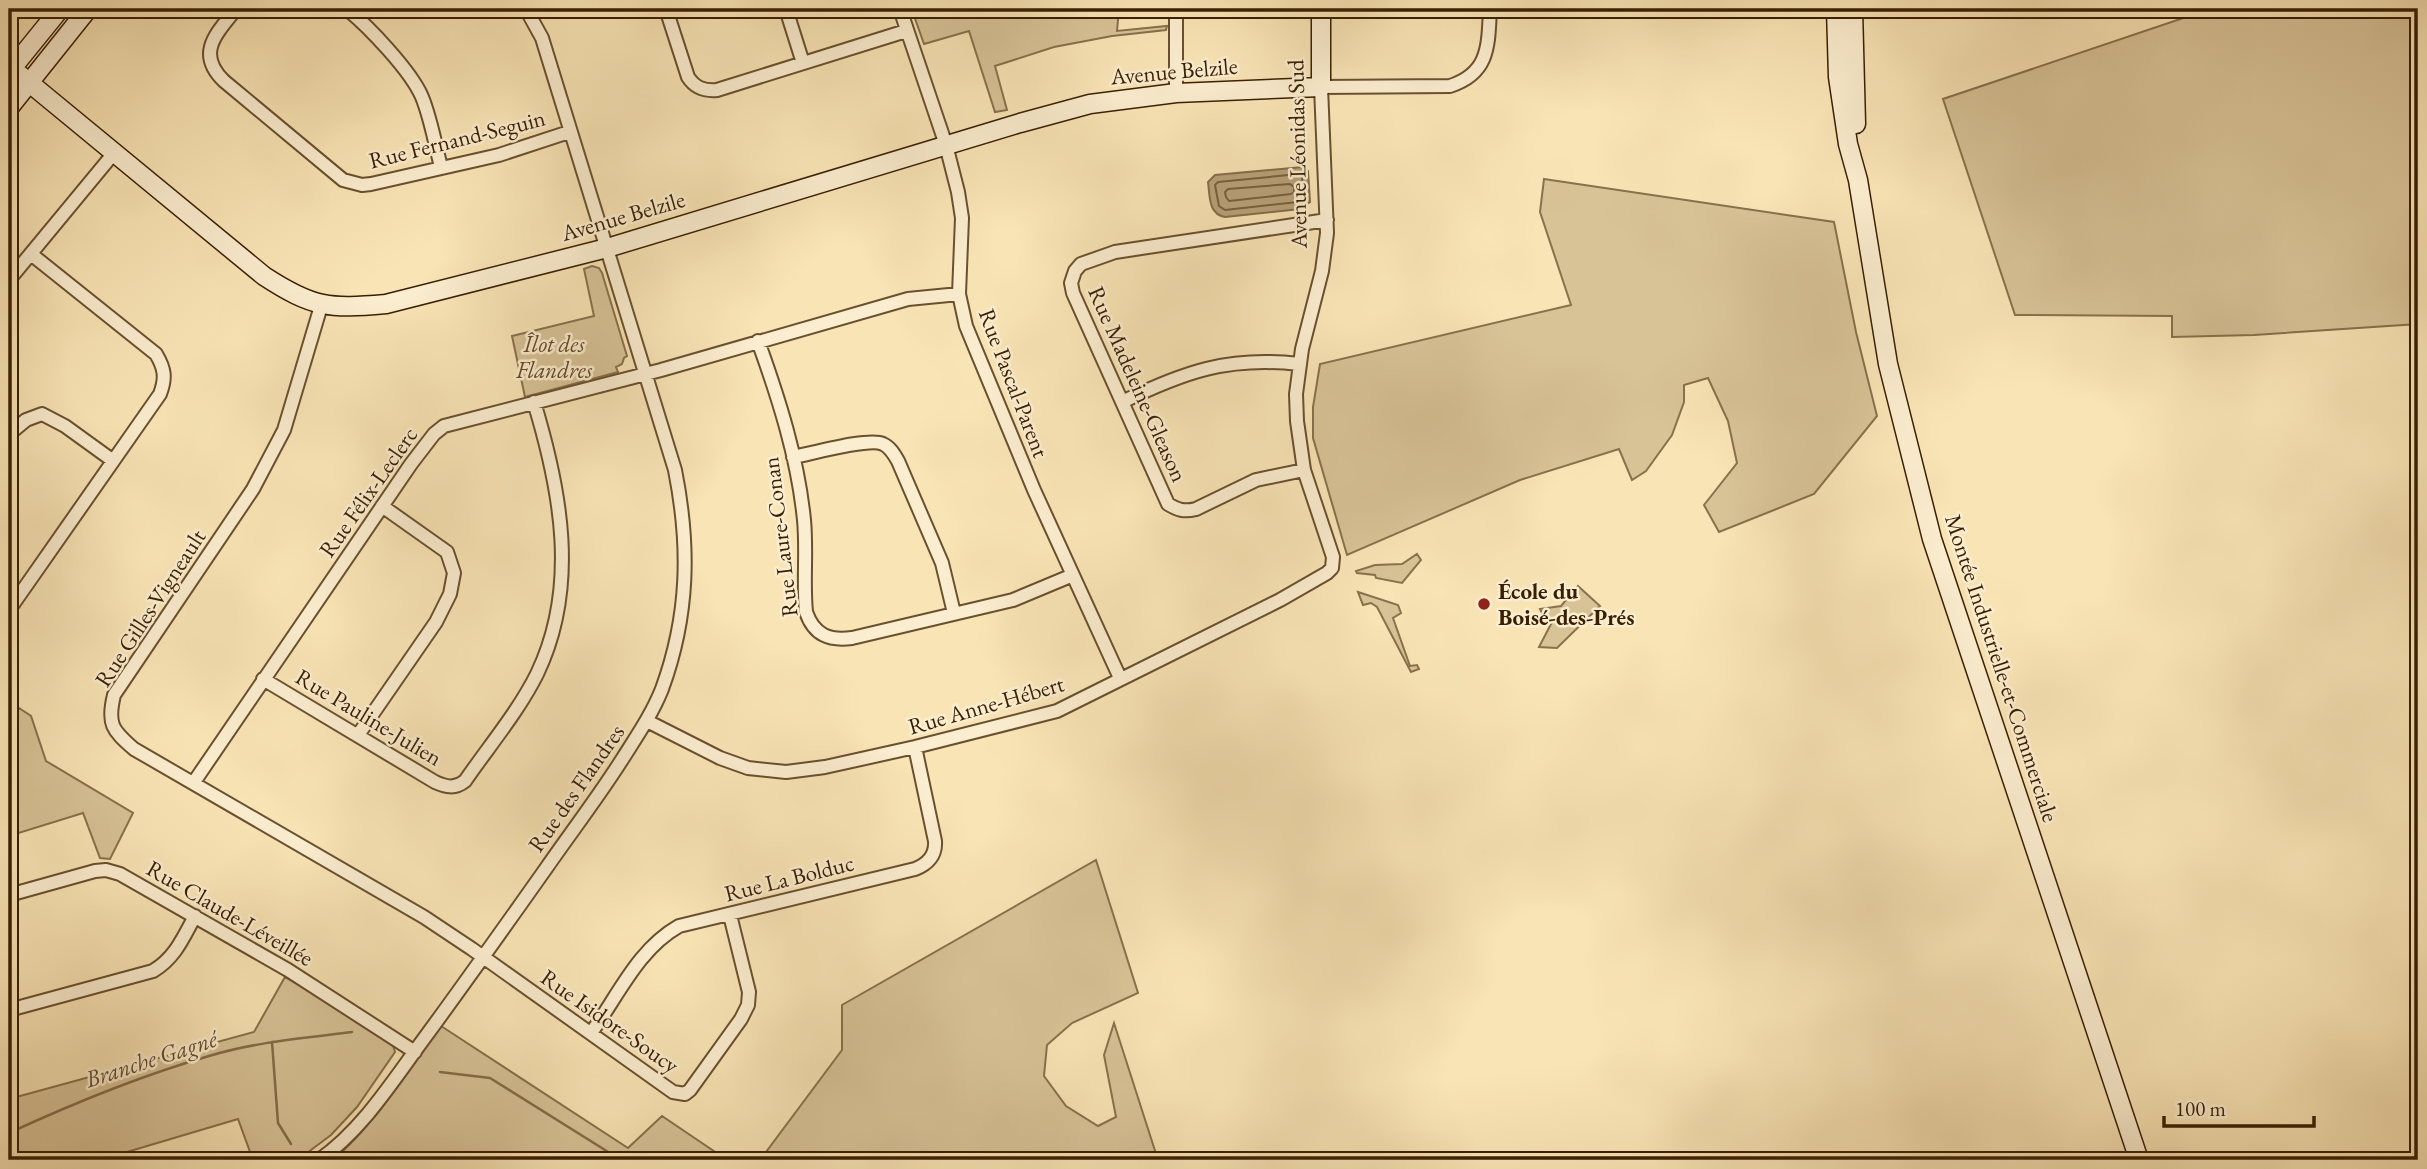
<svg xmlns="http://www.w3.org/2000/svg" width="2427" height="1169" font-family="'EB Garamond',serif">
	<style>
		.green { fill: #d8c397; stroke: #88714c; stroke-width: 2 }
		.water { fill: #b8a178; stroke: #856d49; stroke-width: 2 }
		.lines { fill: none; stroke-linecap: round; stroke-linejoin: round }
		.shore { stroke: #78603d; stroke-width: 2 }
		.stream { stroke: #856d49; stroke-width: 2.5 }
		.street-casing { stroke: #69502f; stroke-width: 16 }
		.secondary-casing { stroke: #391f02; stroke-width: 21 }
		.street { stroke: #fbedcf; stroke-width: 12 }
		.secondary { stroke: #fbedcf; stroke-width: 18 }
		.poi-dot { fill: #8f2418; stroke: #fbedcf; stroke-width: 2.5 }
		.labels { text-anchor: middle; stroke-width: 5; stroke-linejoin: round; paint-order: stroke }
		.street-label { font-size: 23px; fill: #391f02; stroke: #fbedcf }
		.park-label { font-size: 23px; font-style: italic; fill: #614827; stroke: #fbedcf }
		.poi-label { font-size: 23px; font-weight: bold; fill: #391f02; stroke: #fbedcf; text-anchor: start }
		.water-label { font-size: 24px; font-style: italic; fill: #654c2b; stroke: #fbedcf }
	</style>
	<rect width="100%" height="100%" fill="#f9e4b5"/>
	<filter id="stains"><feTurbulence type="fractalNoise" baseFrequency=".00286" numOctaves="4"/><feColorMatrix values="0 0 0 0 .2 0 0 0 0 .09 0 0 0 0 .02 0 0 0 .5 -.17"/></filter>
	<radialGradient id="worn" r=".72"><stop offset=".6" stop-color="#630" stop-opacity="0"/><stop offset="1" stop-color="#630" stop-opacity=".3"/></radialGradient>
	<path class="green" d="M 916,9 L 1119,9 L 1117,31 L 1167,26 L 1166,30 L 1112,36 L 1054,47 L 995,66 L 1007,110 L 995,112 L 969,31 L 924,44 L 912,10 Z
		M 2210,9 L 2418,9 L 2418,324 L 2254,335 L 2172,337 L 2172,316 L 2015,315 L 1943,99 Z
		M 1544,179 L 1834,222 L 1856,332 L 1877,416 L 1814,494 L 1719,532 L 1704,505 L 1737,463 L 1728,421 L 1708,378 L 1684,385 L 1684,402 L 1672,435 L 1646,471 L 1632,480 L 1619,449 L 1520,480 L 1347,555 L 1313,438 L 1313,407 L 1320,364 L 1571,305 L 1540,212 Z
		M 592,266 L 599,268 L 602,273 L 627,356 L 624,358 L 622,364 L 616,367 L 618,372 L 525,397 L 512,336 L 594,316 L 584,269 Z
		M 1417,554 L 1421,560 L 1402,583 L 1376,578 L 1375,575 L 1357,573 L 1356,571 L 1375,565 L 1402,564 Z
		M 1578,586 L 1600,606 L 1557,648 L 1539,647 L 1552,622 L 1544,617 L 1540,609 L 1561,606 Z
		M 1358,592 L 1398,605 L 1401,613 L 1393,618 L 1410,666 L 1417,665 L 1419,669 L 1411,672 L 1377,607 L 1371,603 L 1363,605 Z
		M 19,708 L 31,716 L 46,761 L 133,813 L 110,859 L 100,858 L 83,813 L 9,836 L 9,717 Z
		M 1096,860 L 1138,993 L 1072,1023 L 1047,1045 L 1044,1076 L 1066,1106 L 1098,1126 L 1116,1117 L 1104,1055 L 1114,1023 L 1158,1160 L 760,1160 L 842,1050 L 842,1005 Z
		M 285,977 L 343,1011 L 393,1045 L 395,1052 L 357,1107 L 331,1135 L 303,1156 L 297,1160 L 253,1160 L 238,1119 L 100,1160 L 9,1160 L 9,1099 L 254,1032 Z
		M 441,1026 L 628,1148 L 662,1116 L 727,1160 L 333,1160 C 376,1123 407,1072 441,1026 Z"/>
	<path class="water" d="M 1303,167 L 1308,171 L 1310,202 L 1300,209 L 1225,217 C 1208,214 1210,196 1208,182 L 1215,175 Z"/>
	<g class="lines">
		<path class="shore" d="M 1299,174 L 1302,177 L 1304,196 L 1298,202 L 1225,210 L 1219,206 L 1215,185 L 1218,182 Z
			M 1290,184 L 1294,187 L 1294,192 L 1291,194 L 1229,201 L 1226,197 L 1225,192 L 1228,189 Z"/>
		<path class="stream" d="M 272,1042 L 278,1123 L 291,1144
			M 440,1072 L 490,1078 L 621,1160
			M 9,1133 C 74,1103 140,1076 209,1056 C 255,1042 304,1038 352,1032"/>
		<g class="street-casing">
			<path id="street" d="M 236,9 C 217,33 195,53 224,81 L 343,180 L 362,185 L 371,184 L 499,155 L 569,132
				M 347,9 C 369,27 411,71 422,97 C 431,119 435,144 441,167
				M 666,9 L 688,77 C 695,88 704,91 717,90 L 906,31
				M 786,9 L 803,63
				M 900,9 L 946,145 L 958,192 L 962,218 L 959,294 L 966,326 L 1034,490 L 1120,678
				M 1176,9 L 1176,93
				M 9,280 L 114,153
				M 321,306 L 284,430 L 253,489 L 114,695 C 107,724 112,730 134,749 L 424,917 L 472,949 L 673,1092 L 685,1094 L 690,1090 L 741,1019 L 748,1005 L 749,992 L 730,915
				M 758,341 C 779,399 798,459 804,520 C 807,551 803,582 806,612 C 814,635 829,641 852,638 L 1013,600 L 1073,575
				M 1122,402 C 1184,372 1228,356 1299,364
				M 9,434 L 26,420 L 42,414 L 65,426 L 112,460
				M 793,457 C 811,454 869,437 883,444 C 890,447 894,454 898,461 L 942,563 L 954,613
				M 1304,470 L 1256,480 L 1196,509 C 1184,512 1178,510 1168,504 L 1073,293 L 1071,283 L 1075,271 L 1081,264 L 1115,252 L 1327,220
				M 9,610 L 160,394 C 166,378 165,369 156,354 L 31,254
				M 263,679 L 435,782 C 446,787 455,789 465,781 C 489,746 518,712 537,674 C 579,587 561,491 534,402
				M 647,721 L 720,758 L 748,768 L 786,772 L 825,767 L 915,747 L 1057,711 L 1280,600 L 1327,573 L 1332,568 L 1333,557 L 1304,470 L 1297,421 L 1296,394 L 1302,349 L 1322,271 L 1327,233 L 1321,87 L 1450,86 C 1490,73 1488,45 1490,9
				M 358,735 L 436,622 L 450,594 L 454,573 L 447,552 L 382,506
				M 194,782 L 411,464 L 434,434 L 444,426 L 661,370 L 908,299 L 959,294
				M 9,895 L 95,871 L 106,870 L 120,874 L 288,970 L 415,1052
				M 9,1010 L 153,971 C 175,958 183,938 195,916
				M 591,1033 C 618,996 638,949 679,926 L 915,869 C 928,864 936,855 935,841 L 915,747
				M 319,1160 C 362,1130 392,1082 423,1040 C 465,983 506,925 547,867 C 572,831 599,796 623,758 C 637,736 652,714 662,689 C 689,615 690,546 675,470 L 542,38 L 526,9"/>
		</g>
		<g class="secondary-casing">
			<path id="secondary" d="M 1836,9 L 1838,77 L 1848,144 L 1858,180 L 1888,364 L 1932,539 L 2139,1160
				M 1853,9 L 1856,124
				M 9,66 L 264,276 C 313,308 329,309 386,304 L 607,248 L 1020,123 L 1090,104 L 1176,93 L 1321,87 L 1321,9
				M 9,72 L 60,9
				M 9,108 L 88,9"/>
		</g>
		<use href="#street" class="street"/>
		<use href="#secondary" class="secondary"/>
	</g>
	<circle class="poi-dot" cx="1484" cy="604" r="7"/>
	<g class="labels">
		<g class="street-label">
			<text transform="translate(1174 71) rotate(-5)" y="8">Avenue Belzile</text>
			<text transform="translate(457 139) rotate(-14)" y="8">Rue Fernand-Seguin</text>
			<text transform="translate(1297 154) rotate(-91)" y="8">Avenue Léonidas Sud</text>
			<text transform="translate(623 216) rotate(-16)" y="8">Avenue Belzile</text>
			<text transform="translate(1014 383) rotate(69)" y="8">Rue Pascal-Parent</text>
			<text transform="translate(1138 384) rotate(66)" y="8">Rue Madeleine-Gleason</text>
			<text transform="translate(368 492) rotate(-55)" y="8">Rue Félix-Leclerc</text>
			<text transform="translate(780 537) rotate(-97)" y="8">Rue Laure-Conan</text>
			<text transform="translate(150 608) rotate(-57)" y="8">Rue Gilles-Vigneault</text>
			<text transform="translate(2002 668) rotate(72)" y="8">Montée Industrielle-et-Commerciale</text>
			<text transform="translate(986 705) rotate(-16)" y="8">Rue Anne-Hébert</text>
			<text transform="translate(369 717) rotate(31)" y="8">Rue Pauline-Julien</text>
			<text transform="translate(576 788) rotate(-55)" y="8">Rue des Flandres</text>
			<text transform="translate(789 878) rotate(-14)" y="8">Rue La Bolduc</text>
			<text transform="translate(230 913) rotate(30)" y="8">Rue Claude-Léveillée</text>
			<text transform="translate(610 1021) rotate(35)" y="8">Rue Isidore-Soucy</text>
		</g>
		<g class="park-label">
			<text x="554" y="352">Îlot des<tspan x="554" dy="26">Flandres</tspan></text>
		</g>
		<g class="poi-label">
			<text x="1498" y="599">École du<tspan x="1498" dy="26">Boisé-des-Prés</tspan></text>
		</g>
		<g class="water-label">
			<text transform="translate(151 1059) rotate(-18)" y="8">Branche Gagné</text>
		</g>
	</g>
	<rect width="2427" height="1169" fill="none" stroke="#f9e4b5" stroke-width="35"/>
	<rect x="10" y="10" width="2406" height="1148" fill="none" stroke="#391f02" stroke-width="3.5"/>
	<rect x="18" y="18" width="2392" height="1134" fill="none" stroke="#391f02" stroke-width="2"/>
	<path d="M2164 1116v10h150v-10" fill="none" stroke="#391f02" stroke-width="3.5"/>
	<text x="2175" y="1116" font-size="21" fill="#391f02" stroke="#fbedcf" stroke-width="5" paint-order="stroke">100 m</text>
	<rect width="100%" height="100%" filter="url(#stains)"/>
	<rect width="100%" height="100%" fill="url(#worn)"/>
</svg>
